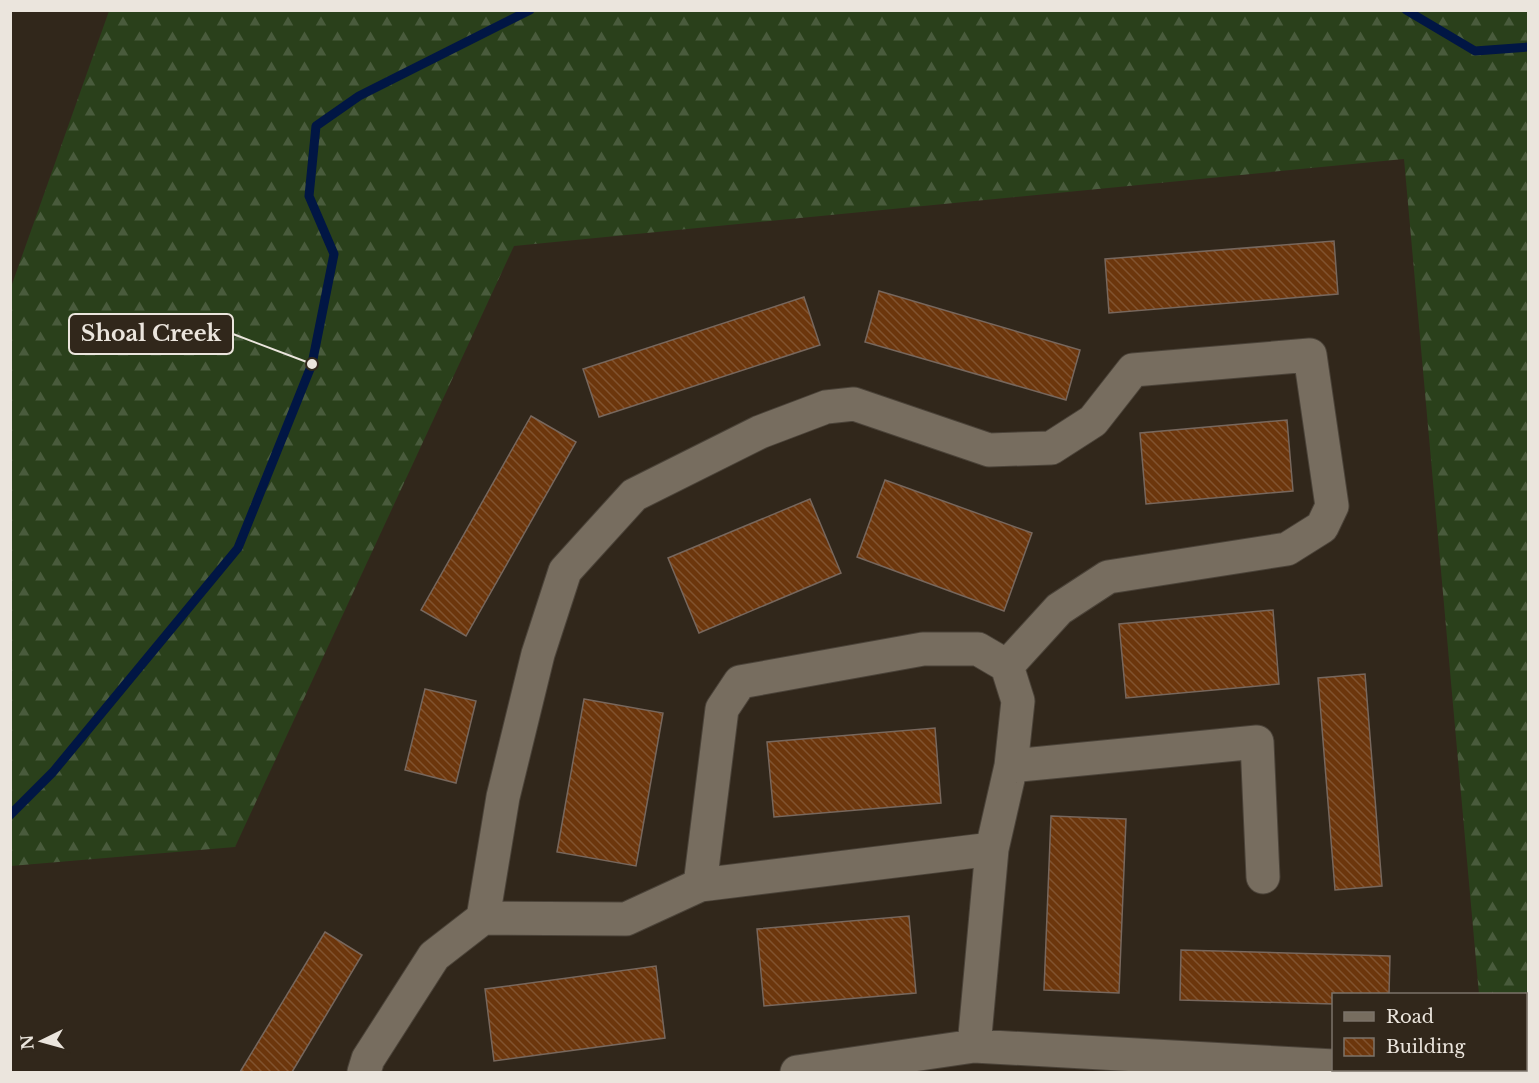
<svg xmlns="http://www.w3.org/2000/svg" width="1539" height="1083" font-family="'Libre Baskerville',serif">
	<style>
		.forest { fill: url(#forest-firs) }
		.lines { fill: none; stroke-linecap: round; stroke-linejoin: round }
		.stream { stroke: #011644; stroke-width: 9 }
		.building { fill: url(#building-back-hatch); stroke: #77675d; stroke-width: 1.5 }
		.street-casing { stroke: #4b4339; stroke-width: 35 }
		.street { stroke: #776d5f; stroke-width: 33 }
		.leader { fill: none; stroke: #ebe5dd; stroke-width: 2 }
		.callout-dot { fill: #ebe5dd; stroke: #31271b; stroke-width: 2 }
		.callout { fill: #31271b; stroke: #ebe5dd; stroke-width: 2 }
		.callout-label { font-size: 22px; text-anchor: middle; font-weight: bold; fill: #ebe5dd }
	</style>
	<defs>
		<pattern id="forest-firs" width="22" height="20" patternUnits="userSpaceOnUse" patternTransform="scale(1.5)"><rect width="22" height="20" fill="#2a401b"/><path d="M5 1l3.5 6h-7zM16 11l3.5 6h-7z" fill="#495b3c"/></pattern>
		<pattern id="building-back-hatch" width="6" height="6" patternUnits="userSpaceOnUse" patternTransform="scale(1.5)"><rect width="6" height="6" fill="#6c360c"/><path d="M-1 5l2 2M0 0l6 6M5-1l2 2" fill="none" stroke="#81532f"/></pattern>
	</defs>
	<rect width="100%" height="100%" fill="#31271b"/>
	<path class="forest" d="M 109,11 L 1528,11 L 1528,1072 L 1487,1072 L 1486,1070 L 1526,1070 L 1526,994 L 1479,994 L 1404,159 L 514,246 L 235,847 L 11,866 L 11,287 Z"/>
	<g class="lines">
		<path class="stream" d="M 1406,10 L 1475,51 L 1528,47
			M 10,815 L 53,772 L 238,548 L 312,364 L 334,254 L 309,196 L 316,126 L 359,96 L 530,10"/>
	</g>
	<path class="building" d="M 1334,241 L 1338,294 L 1109,313 L 1105,259 Z
		M 879,291 L 1080,350 L 1066,400 L 865,342 Z
		M 804,297 L 820,345 L 599,417 L 583,369 Z
		M 531,416 L 576,442 L 466,636 L 421,610 Z
		M 1287,420 L 1293,491 L 1146,504 L 1140,433 Z
		M 885,480 L 1032,533 L 1004,611 L 857,557 Z
		M 810,499 L 841,573 L 699,633 L 668,558 Z
		M 1273,610 L 1279,684 L 1126,698 L 1119,624 Z
		M 1365,674 L 1382,886 L 1335,890 L 1318,678 Z
		M 425,689 L 476,701 L 456,783 L 405,770 Z
		M 584,699 L 663,713 L 636,866 L 557,852 Z
		M 935,728 L 941,803 L 774,817 L 767,742 Z
		M 1051,816 L 1126,819 L 1119,993 L 1044,990 Z
		M 909,916 L 916,993 L 764,1006 L 757,929 Z
		M 325,932 L 362,955 L 292,1072 L 240,1072 Z
		M 1181,950 L 1390,956 L 1389,994 L 1334,994 L 1334,1004 L 1180,1000 Z
		M 656,966 L 665,1038 L 494,1061 L 485,989 Z"/>
	<g class="lines">
		<g class="street-casing">
			<path id="street" d="M 1011,766 L 1257,742 L 1263,877
				M 700,885 L 722,709 L 740,682 L 923,649 L 978,649 L 1007,666 L 1018,701 L 1011,766 L 992,849 L 974,1046
				M 483,918 L 503,797 L 538,654 L 565,571 L 634,495 L 760,432 L 826,407 L 854,404 L 989,450 L 1051,448 L 1093,421 L 1133,370 L 1310,355 L 1332,506 L 1322,527 L 1287,549 L 1108,577 L 1059,609 L 1007,666
				M 483,918 L 626,919 L 700,885 L 992,849
				M 364,1072 L 368,1059 L 434,956 L 483,918
				M 797,1072 L 974,1046 L 1334,1066"/>
		</g>
		<use href="#street" class="street"/>
	</g>
	<path class="leader" d="M312 364L233 334"/>
	<circle class="callout-dot" cx="312" cy="364" r="6"/>
	<rect class="callout" x="69" y="314" width="164" height="40" rx="6"/>
	<g class="callout-label">
		<text x="151" y="341">Shoal Creek</text>
	</g>
	<rect width="1539" height="1083" fill="none" stroke="#ebe5dd" stroke-width="24"/>
	<rect x="1332" y="993" width="195" height="78" fill="#31271b" stroke="#7b7369" stroke-width="1.5"/>
	<rect x="1344" y="1012" width="30" height="9" fill="#776d5f" stroke="#7b7369" stroke-width="1.5"/>
	<text x="1386" y="1023" font-size="18" fill="#ebe5dd">Road</text>
	<rect x="1344" y="1038" width="30" height="18" fill="url(#building-back-hatch)" stroke="#7b7369" stroke-width="1.5"/>
	<text x="1386" y="1053" font-size="18" fill="#ebe5dd">Building</text>
	<g transform="translate(42 1041) rotate(265)" stroke="#31271b" stroke-width="4.5" paint-order="stroke">
	<path d="M0-4.5L10 22L0 15L-10 22Z" fill="#ebe5dd"/>
	<text y="-9" font-size="16" font-weight="bold" text-anchor="middle" fill="#ebe5dd">N</text>
	</g>
</svg>
